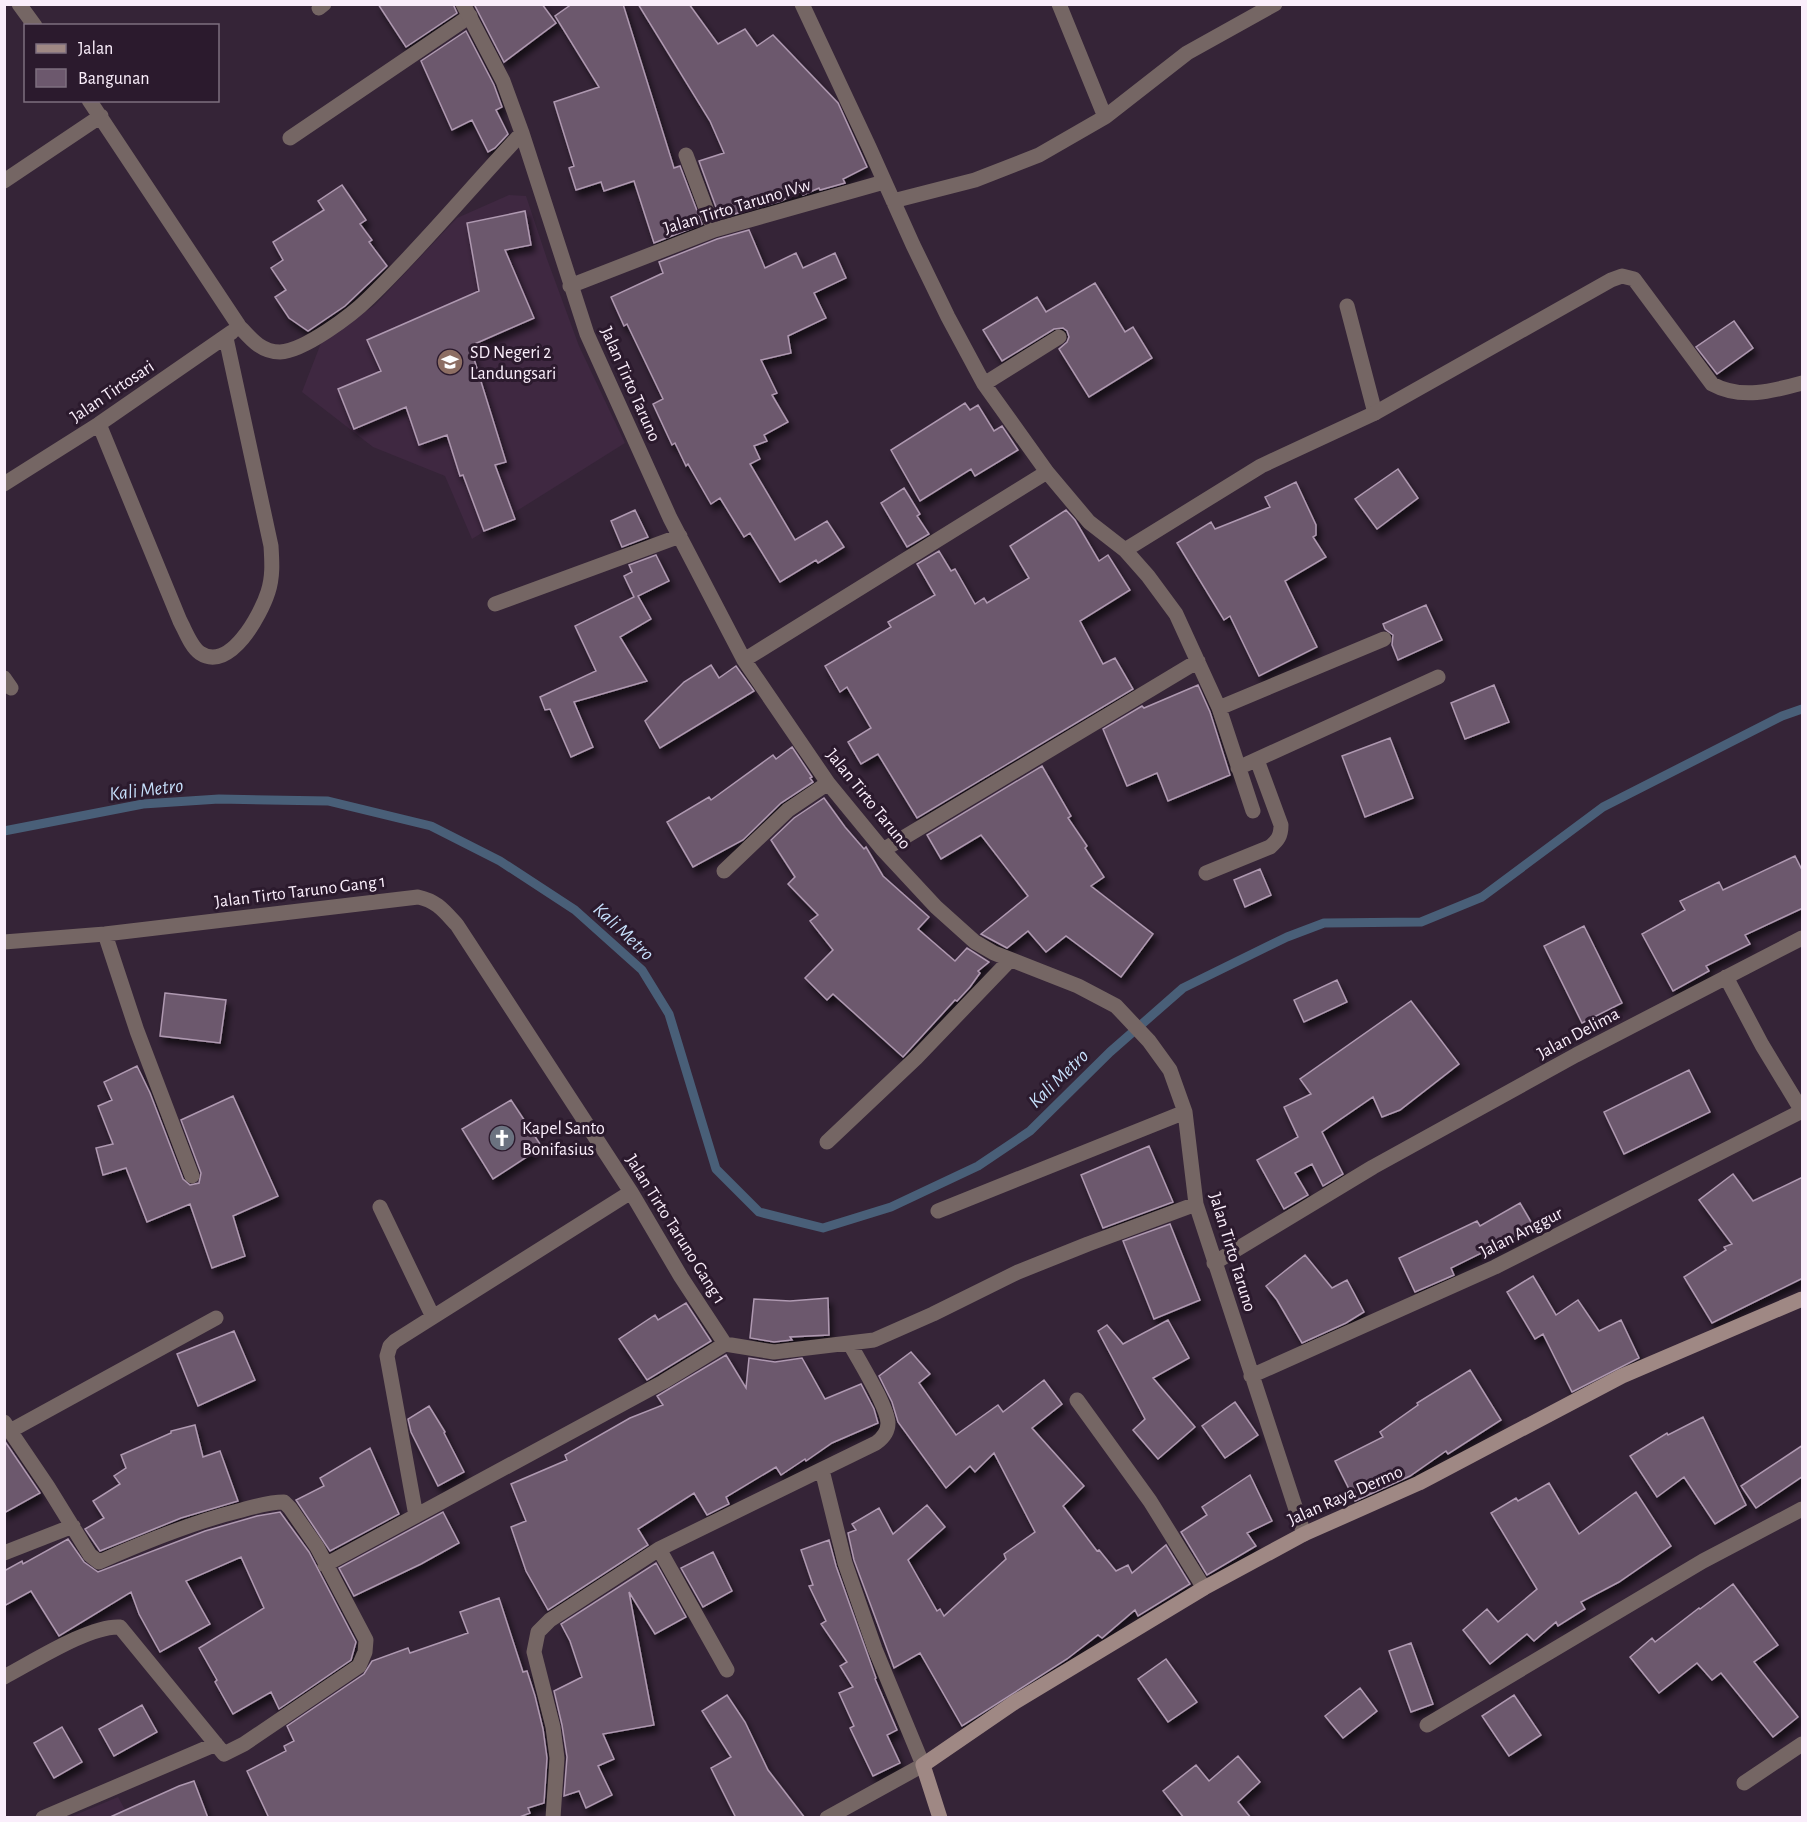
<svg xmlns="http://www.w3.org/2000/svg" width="1807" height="1822" font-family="'Alegreya Sans',sans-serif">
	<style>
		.built { fill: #3f2841 }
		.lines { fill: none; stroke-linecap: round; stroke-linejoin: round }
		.stream { stroke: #495f78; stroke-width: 9 }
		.building { fill: #6c586d; stroke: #af99b1; stroke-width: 1.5; filter: url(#shadow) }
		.lane { stroke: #756664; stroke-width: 15 }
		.street { stroke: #756664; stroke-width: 15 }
		.secondary { stroke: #9f8884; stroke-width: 15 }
		.labels { text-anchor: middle; stroke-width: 6; stroke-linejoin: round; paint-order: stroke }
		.street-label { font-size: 18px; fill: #faeefb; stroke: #2b1a2d }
		.poi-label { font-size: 18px; fill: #faeefb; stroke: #2b1a2d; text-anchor: start }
		.water-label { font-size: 20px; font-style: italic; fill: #c6dffb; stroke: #2b1a2d }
	</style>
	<defs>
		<filter id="shadow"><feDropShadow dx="3.5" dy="6" stdDeviation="3" flood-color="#0009"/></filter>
	</defs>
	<rect width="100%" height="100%" fill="#352437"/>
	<path class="built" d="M 509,195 L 526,196 L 547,259 L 579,346 L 625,443 L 472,539 L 445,476 L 373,447 L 302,392 L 321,343 L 375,305 L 457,218 Z
		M 118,1797 L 129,1817 L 68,1818 Z"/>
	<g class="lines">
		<path class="stream" d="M 4,831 L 143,804 L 219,799 L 328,801 L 431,826 L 500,861 L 575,910 L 642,970 L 669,1014 L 716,1169 L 759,1212 L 823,1228 L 891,1207 L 978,1166 L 1030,1131 L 1110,1052 L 1183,988 L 1287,937 L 1324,923 L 1421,922 L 1482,897 L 1603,807 L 1782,716 L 1802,709"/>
	</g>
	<path class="building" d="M 378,4 L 453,4 L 457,13 L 406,47 Z
		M 474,4 L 542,4 L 556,23 L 504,62 Z
		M 572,4 L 623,4 L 674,168 L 680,166 L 702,224 L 654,243 L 634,181 L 604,191 L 601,182 L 576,190 L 569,168 L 574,166 L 554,102 L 599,87 L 555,16 Z
		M 638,4 L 689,4 L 718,44 L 745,29 L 757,46 L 773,35 L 838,103 L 867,167 L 843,179 L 845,183 L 820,190 L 819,188 L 803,195 L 801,191 L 781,201 L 720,218 L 699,161 L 724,153 L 710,121 Z
		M 466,31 L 494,85 L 502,107 L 496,110 L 508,134 L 495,148 L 488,152 L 472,120 L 452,130 L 421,61 Z
		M 342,185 L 366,220 L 360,224 L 372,240 L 369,242 L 387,266 L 345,306 L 308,331 L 289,318 L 275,297 L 286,290 L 271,268 L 283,260 L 273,242 L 324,210 L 318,201 Z
		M 525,211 L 531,245 L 505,250 L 534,318 L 470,346 L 506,462 L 495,465 L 515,519 L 484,531 L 463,475 L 460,476 L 447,435 L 419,445 L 406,407 L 354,429 L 338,389 L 381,371 L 367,340 L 479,291 L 467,223 Z
		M 749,230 L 765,268 L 796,253 L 803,268 L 835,253 L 846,278 L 814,293 L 826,318 L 788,336 L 791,353 L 761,360 L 777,393 L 772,395 L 788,422 L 764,435 L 767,441 L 754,446 L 760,459 L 750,464 L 795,540 L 827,521 L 844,547 L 818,563 L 816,560 L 780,582 L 750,533 L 744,537 L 720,498 L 711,504 L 688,464 L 686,466 L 675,443 L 672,445 L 653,404 L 663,399 L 627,324 L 624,326 L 611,297 L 663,273 L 659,262 L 717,239 Z
		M 1095,283 L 1125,332 L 1133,327 L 1152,358 L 1089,397 L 1059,349 L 1067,342 L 1069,337 L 1067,331 L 1063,328 L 1054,329 L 1002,361 L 983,330 L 1037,297 L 1046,312 Z
		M 1734,321 L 1753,348 L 1717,374 L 1696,347 Z
		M 965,403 L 970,410 L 978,405 L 994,431 L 1002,426 L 1018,450 L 975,476 L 971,469 L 920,501 L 891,450 Z
		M 1398,469 L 1418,498 L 1377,529 L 1355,499 Z
		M 1296,482 L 1316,525 L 1316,535 L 1313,537 L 1326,557 L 1285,581 L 1317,647 L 1259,676 L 1230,616 L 1224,620 L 1177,543 L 1211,522 L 1215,529 L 1270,507 L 1265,497 Z
		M 904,488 L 920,514 L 917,516 L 929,534 L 907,547 L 881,503 Z
		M 635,510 L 648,537 L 622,547 L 611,521 Z
		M 1066,510 L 1075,520 L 1099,561 L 1108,555 L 1130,590 L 1080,621 L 1103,664 L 1115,658 L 1133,689 L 917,818 L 878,754 L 861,764 L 848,742 L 871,728 L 847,687 L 840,692 L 825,666 L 891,627 L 888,622 L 935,595 L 917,564 L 939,551 L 951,571 L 955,569 L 975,604 L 984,598 L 987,603 L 1029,578 L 1010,546 Z
		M 656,555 L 669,581 L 638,596 L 651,619 L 620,637 L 647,681 L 574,702 L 593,747 L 571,757 L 550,709 L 545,710 L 540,697 L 596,671 L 575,626 L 634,597 L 624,576 L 632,572 L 629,565 Z
		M 1426,605 L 1442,640 L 1398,660 L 1392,645 L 1393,635 L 1385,629 L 1383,624 Z
		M 711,665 L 719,678 L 736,666 L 754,691 L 660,748 L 645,721 L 684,682 Z
		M 1198,685 L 1210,712 L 1230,775 L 1168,801 L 1157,773 L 1127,786 L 1103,729 L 1142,706 L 1144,708 Z
		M 1494,685 L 1509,722 L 1465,739 L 1451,703 Z
		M 1390,738 L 1413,798 L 1365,817 L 1342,756 Z
		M 792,747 L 812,777 L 810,778 L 813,782 L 781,803 L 743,840 L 693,867 L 667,822 L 709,797 L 711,800 L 773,755 L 776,759 Z
		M 1042,766 L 1071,816 L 1068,818 L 1087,846 L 1085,848 L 1104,877 L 1091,886 L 1153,934 L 1121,977 L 1066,936 L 1046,952 L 1028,931 L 1007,948 L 981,934 L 1028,896 L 981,835 L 941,859 L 927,835 Z
		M 824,798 L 845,827 L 864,849 L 866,847 L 883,876 L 929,917 L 918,929 L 955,961 L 967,948 L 989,962 L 978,971 L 980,973 L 970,987 L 957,1001 L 955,1000 L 903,1057 L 833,994 L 827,1000 L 805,978 L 833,950 L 810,921 L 818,915 L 788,884 L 795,877 L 771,840 L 794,818 Z
		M 1795,856 L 1803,872 L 1803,908 L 1745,935 L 1750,944 L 1706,966 L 1709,971 L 1673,991 L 1642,934 L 1685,910 L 1680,901 L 1719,882 L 1723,890 Z
		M 1260,869 L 1271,895 L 1245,907 L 1234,880 Z
		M 1584,926 L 1622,1003 L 1582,1023 L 1544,946 Z
		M 1337,980 L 1347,1002 L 1304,1022 L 1294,1000 Z
		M 165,993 L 226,1000 L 220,1043 L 160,1036 Z
		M 1411,1001 L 1459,1064 L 1400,1110 L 1382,1117 L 1373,1097 L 1322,1132 L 1343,1174 L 1323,1186 L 1312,1164 L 1295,1173 L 1308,1195 L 1284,1209 L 1257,1160 L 1298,1137 L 1284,1107 L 1311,1094 L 1300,1079 Z
		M 137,1066 L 150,1093 L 183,1179 L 190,1185 L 199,1183 L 201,1173 L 181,1120 L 233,1096 L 278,1196 L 233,1216 L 245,1256 L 212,1268 L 190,1204 L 147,1222 L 126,1168 L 103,1175 L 96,1148 L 113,1144 L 98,1106 L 112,1100 L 104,1082 Z
		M 1689,1070 L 1710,1112 L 1624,1154 L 1604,1112 Z
		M 511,1100 L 542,1147 L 493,1179 L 462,1129 Z
		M 1149,1146 L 1173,1202 L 1103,1228 L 1081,1175 Z
		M 1733,1174 L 1753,1201 L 1803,1177 L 1803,1278 L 1712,1323 L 1684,1277 L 1726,1250 L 1724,1247 L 1732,1244 L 1699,1200 Z
		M 1520,1203 L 1534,1227 L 1451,1268 L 1454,1275 L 1415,1292 L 1399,1258 L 1477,1221 L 1480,1226 Z
		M 1170,1224 L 1200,1300 L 1154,1319 L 1123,1241 Z
		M 1305,1255 L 1332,1288 L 1347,1280 L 1364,1312 L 1346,1323 L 1302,1343 L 1277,1300 L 1266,1286 Z
		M 1533,1276 L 1556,1315 L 1578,1300 L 1599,1331 L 1621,1320 L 1639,1358 L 1572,1392 L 1543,1334 L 1535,1339 L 1507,1292 Z
		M 828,1298 L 829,1335 L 790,1337 L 792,1340 L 774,1342 L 750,1338 L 754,1299 L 790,1301 Z
		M 686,1303 L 711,1341 L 647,1380 L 619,1339 L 655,1315 L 658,1320 Z
		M 1168,1320 L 1189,1358 L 1153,1378 L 1195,1427 L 1158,1459 L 1133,1430 L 1145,1419 L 1098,1331 L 1107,1325 L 1123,1344 Z
		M 234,1331 L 255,1380 L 198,1406 L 177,1354 Z
		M 911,1352 L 930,1374 L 919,1383 L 956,1435 L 998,1405 L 1003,1412 L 1044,1380 L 1062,1404 L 1032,1428 L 1084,1486 L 1063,1506 L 1097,1551 L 1099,1550 L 1116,1571 L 1128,1565 L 1132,1573 L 1166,1545 L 1190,1584 L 1138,1616 L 1135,1610 L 1102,1638 L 1098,1635 L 1067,1659 L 962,1726 L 920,1653 L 894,1668 L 854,1560 L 848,1533 L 856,1530 L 852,1524 L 879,1508 L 893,1534 L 927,1505 L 945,1527 L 908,1560 L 937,1611 L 940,1609 L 944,1616 L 1006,1559 L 1004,1554 L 1035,1532 L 994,1453 L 975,1472 L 970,1466 L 946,1488 L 898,1422 L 892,1402 L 879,1376 Z
		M 726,1355 L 746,1388 L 749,1358 L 775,1362 L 802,1358 L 825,1399 L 861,1384 L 874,1409 L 878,1423 L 832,1443 L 806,1461 L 805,1459 L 781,1475 L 776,1467 L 726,1497 L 729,1504 L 707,1515 L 694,1493 L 638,1529 L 648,1545 L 548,1610 L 526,1571 L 511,1527 L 526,1521 L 511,1484 L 567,1460 L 565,1455 L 630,1418 L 663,1405 L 657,1396 Z
		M 1470,1370 L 1501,1420 L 1448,1454 L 1446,1451 L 1410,1476 L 1355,1501 L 1335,1461 L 1383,1437 L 1380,1432 L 1418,1405 L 1417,1403 Z
		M 1235,1402 L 1258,1435 L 1225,1458 L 1202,1426 Z
		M 429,1406 L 445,1432 L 444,1433 L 464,1472 L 438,1486 L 411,1432 L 408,1419 Z
		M 1703,1417 L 1746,1505 L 1715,1524 L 1684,1477 L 1657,1497 L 1630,1456 L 1667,1433 L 1668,1435 Z
		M 195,1425 L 203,1457 L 220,1451 L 238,1501 L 181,1518 L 100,1551 L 85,1529 L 104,1518 L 93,1501 L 120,1484 L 114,1476 L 126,1468 L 121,1455 L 171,1433 L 171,1431 Z
		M 4,1440 L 40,1493 L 4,1513 Z
		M 1803,1445 L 1803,1476 L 1756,1508 L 1741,1486 Z
		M 370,1448 L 399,1514 L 330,1551 L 296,1500 L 324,1486 L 320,1478 Z
		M 1250,1475 L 1272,1521 L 1247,1533 L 1256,1546 L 1207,1575 L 1181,1532 L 1207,1515 L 1202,1507 Z
		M 1549,1483 L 1579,1534 L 1636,1492 L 1671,1546 L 1619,1582 L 1581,1602 L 1585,1609 L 1558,1626 L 1556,1622 L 1534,1641 L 1527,1634 L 1490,1664 L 1463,1630 L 1487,1609 L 1498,1622 L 1537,1589 L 1491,1513 L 1516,1498 L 1518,1501 Z
		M 280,1512 L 309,1552 L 356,1642 L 351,1660 L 279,1709 L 271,1692 L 233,1714 L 215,1682 L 217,1680 L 199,1648 L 264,1608 L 241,1557 L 186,1581 L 210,1624 L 160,1652 L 139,1614 L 131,1592 L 59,1636 L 31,1591 L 4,1606 L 4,1571 L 22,1561 L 23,1564 L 68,1539 L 84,1562 L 98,1572 L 205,1531 L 257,1516 Z
		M 443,1512 L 459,1543 L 421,1564 L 354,1596 L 339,1568 Z
		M 829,1540 L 836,1566 L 876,1678 L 875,1679 L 897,1730 L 887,1735 L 900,1763 L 873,1776 L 850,1728 L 854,1726 L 839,1693 L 853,1687 L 840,1666 L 847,1662 L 821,1624 L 826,1621 L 809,1586 L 813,1585 L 801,1550 Z
		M 713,1552 L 732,1591 L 703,1607 L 681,1568 Z
		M 656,1563 L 686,1617 L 655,1634 L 629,1592 L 654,1725 L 603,1734 L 614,1759 L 598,1766 L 612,1795 L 586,1808 L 579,1791 L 564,1796 L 567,1757 L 562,1725 L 554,1691 L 582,1677 L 570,1641 L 561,1624 Z
		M 1733,1584 L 1778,1645 L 1754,1662 L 1798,1717 L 1773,1737 L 1721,1673 L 1712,1680 L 1697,1663 L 1659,1693 L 1630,1657 L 1652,1638 L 1655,1642 L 1699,1608 L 1700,1609 Z
		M 499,1598 L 523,1672 L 527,1671 L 535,1696 L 543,1729 L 547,1758 L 544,1803 L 528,1808 L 530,1813 L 517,1818 L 269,1818 L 247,1771 L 286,1751 L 284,1746 L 294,1741 L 287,1726 L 364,1674 L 372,1661 L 408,1648 L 410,1653 L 468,1633 L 460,1612 Z
		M 1411,1643 L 1433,1704 L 1411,1712 L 1389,1651 Z
		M 1166,1659 L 1197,1702 L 1168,1722 L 1138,1679 Z
		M 1360,1688 L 1377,1711 L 1343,1738 L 1325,1716 Z
		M 727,1695 L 745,1722 L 768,1770 L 805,1818 L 736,1818 L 711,1768 L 731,1757 L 702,1711 Z
		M 1514,1695 L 1541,1735 L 1509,1756 L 1482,1716 Z
		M 142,1705 L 157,1732 L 114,1756 L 99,1729 Z
		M 62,1727 L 82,1762 L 54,1778 L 34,1743 Z
		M 1238,1756 L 1260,1782 L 1238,1802 L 1251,1818 L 1184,1818 L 1163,1791 L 1196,1765 L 1209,1781 Z
		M 194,1781 L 208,1818 L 108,1818 L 179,1786 Z"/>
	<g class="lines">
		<path class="lane" d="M 290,138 L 470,16
			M 1347,306 L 1375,413"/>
		<path class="street" d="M 19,4 L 35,26
			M 463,4 L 503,81 L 522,133 L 587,334 L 670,518 L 744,660 L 828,783 L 883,850 L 936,907 L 975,942 L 994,953 L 1078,986 L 1116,1006 L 1149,1041 L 1170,1070 L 1185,1112 L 1196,1204 L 1304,1534
			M 802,4 L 869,147 L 913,245 L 948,317 L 984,384 L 1047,472 L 1089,522 L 1125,550 L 1148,576 L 1176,614 L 1219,708 L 1253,811
			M 1059,4 L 1105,117
			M 319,8 L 324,4
			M 89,100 L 239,326 C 251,339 261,352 280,352 C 304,351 352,315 369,298 C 423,246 471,187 522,133
			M 686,155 L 714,230
			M 4,181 L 101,116
			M 893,201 L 975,180 L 1039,155 L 1105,117 L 1187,53 L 1275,4
			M 570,286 L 714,230 L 884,182
			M 984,384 L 1059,337
			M 99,424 L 180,621 C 185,630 191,647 200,653 C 230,673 261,614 268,592 C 273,577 272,562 271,546 L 226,338
			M 4,484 L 99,424 L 232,332
			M 1125,550 L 1261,466 L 1375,413 L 1611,280 L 1622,276 L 1634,279 L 1712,384 C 1741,400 1773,391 1802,383
			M 495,604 L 680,536
			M 744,660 L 1047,472
			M 4,678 L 11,688
			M 1219,708 L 1384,639
			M 1238,768 L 1438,677
			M 883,850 L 1198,661
			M 724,871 L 788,810 L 828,783
			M 1206,873 L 1270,847 C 1278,840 1281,836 1281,825 L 1257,760
			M 105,934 L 137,1031 L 192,1176
			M 4,942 L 105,934 L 418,897 C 437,901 444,911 457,925 L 631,1192 L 681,1277 L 725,1344 L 774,1352 L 874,1340 L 933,1314 L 1018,1272 L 1088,1244 L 1196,1204
			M 1726,977 L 1762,1045 L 1802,1111
			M 827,1142 L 916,1058 L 1010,960
			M 380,1207 L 433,1317
			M 938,1211 L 1185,1112
			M 1214,1263 L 1373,1167 L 1576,1055 L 1802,938
			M 1251,1376 L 1495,1267 L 1802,1111
			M 1077,1400 L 1150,1501 L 1204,1588
			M 4,1422 L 48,1487 L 90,1555 L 99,1562 C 144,1542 190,1523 238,1511 C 253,1507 268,1502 284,1502 L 290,1508 L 317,1547 L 366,1640 L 365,1652 L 359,1666 L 244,1744 L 224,1754 L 120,1627 C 90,1625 33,1662 4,1677
			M 10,1431 L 216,1318
			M 822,1470 L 845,1563 L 875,1649 L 923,1765 L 827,1818
			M 416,1516 L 387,1356 L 390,1346 L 395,1341 L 631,1192
			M 659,1549 L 727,1670
			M 4,1553 L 73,1526
			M 325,1565 L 663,1382 L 725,1344
			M 1427,1725 L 1703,1561 L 1802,1509
			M 1744,1783 L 1802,1744
			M 43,1818 L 216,1744
			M 553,1818 L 557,1758 L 553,1727 L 534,1652 L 538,1632 L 550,1620 L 659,1549 L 876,1443 C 883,1438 888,1432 888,1423 C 887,1405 859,1361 850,1344"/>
		<path class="secondary" d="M 940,1818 L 923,1765 L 1015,1702 L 1204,1588 L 1304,1534 L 1419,1483 L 1622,1376 L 1802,1299"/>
	</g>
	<defs>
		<g id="school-disc" transform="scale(1.35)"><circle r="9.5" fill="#8d6e63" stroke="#2b1a2d"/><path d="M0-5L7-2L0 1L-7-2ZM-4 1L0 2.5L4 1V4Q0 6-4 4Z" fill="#fff"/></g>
		<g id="church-disc" transform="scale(1.35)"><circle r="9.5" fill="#6b7280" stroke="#2b1a2d"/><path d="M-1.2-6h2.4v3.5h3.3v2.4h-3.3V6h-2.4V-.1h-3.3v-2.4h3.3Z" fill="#fff"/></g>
	</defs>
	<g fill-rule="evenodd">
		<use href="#school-disc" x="450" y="362"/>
		<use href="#church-disc" x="502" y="1138"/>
	</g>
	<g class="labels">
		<g class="street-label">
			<text transform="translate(737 206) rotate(-17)" y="6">Jalan Tirto Taruno IVw</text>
			<text transform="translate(631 384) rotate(66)" y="6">Jalan Tirto Taruno</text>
			<text transform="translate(112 391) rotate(-34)" y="6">Jalan Tirtosari</text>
			<text transform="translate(869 799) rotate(51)" y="6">Jalan Tirto Taruno</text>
			<text transform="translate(300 891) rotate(-7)" y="6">Jalan Tirto Taruno Gang 1</text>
			<text transform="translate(1578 1033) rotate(-28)" y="6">Jalan Delima</text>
			<text transform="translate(676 1229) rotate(58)" y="6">Jalan Tirto Taruno Gang 1</text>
			<text transform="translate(1521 1232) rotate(-27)" y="6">Jalan Anggur</text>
			<text transform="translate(1233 1252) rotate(73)" y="6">Jalan Tirto Taruno</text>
			<text transform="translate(1345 1495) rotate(-24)" y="6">Jalan Raya Dermo</text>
		</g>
		<g class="poi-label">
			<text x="470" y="358">SD Negeri 2<tspan x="470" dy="21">Landungsari</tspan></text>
			<text x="522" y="1134">Kapel Santo<tspan x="522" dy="21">Bonifasius</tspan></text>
		</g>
		<g class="water-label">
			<text transform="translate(146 789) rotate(-7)" y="7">Kali Metro</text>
			<text transform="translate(624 931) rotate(43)" y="7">Kali Metro</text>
			<text transform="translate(1058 1078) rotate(-44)" y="7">Kali Metro</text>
		</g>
	</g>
	<rect width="1807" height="1822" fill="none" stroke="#faeefb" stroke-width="12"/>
	<rect x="24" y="24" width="195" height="78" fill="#2b1a2d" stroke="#7e6f7f" stroke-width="1.5"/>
	<rect x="36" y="44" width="30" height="9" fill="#9f8884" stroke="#7e6f7f" stroke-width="1.5"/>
	<text x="78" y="54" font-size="18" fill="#faeefb">Jalan</text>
	<rect x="36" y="69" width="30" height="18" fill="#6c586d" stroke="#7e6f7f" stroke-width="1.5"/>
	<text x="78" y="84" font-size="18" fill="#faeefb">Bangunan</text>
</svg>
